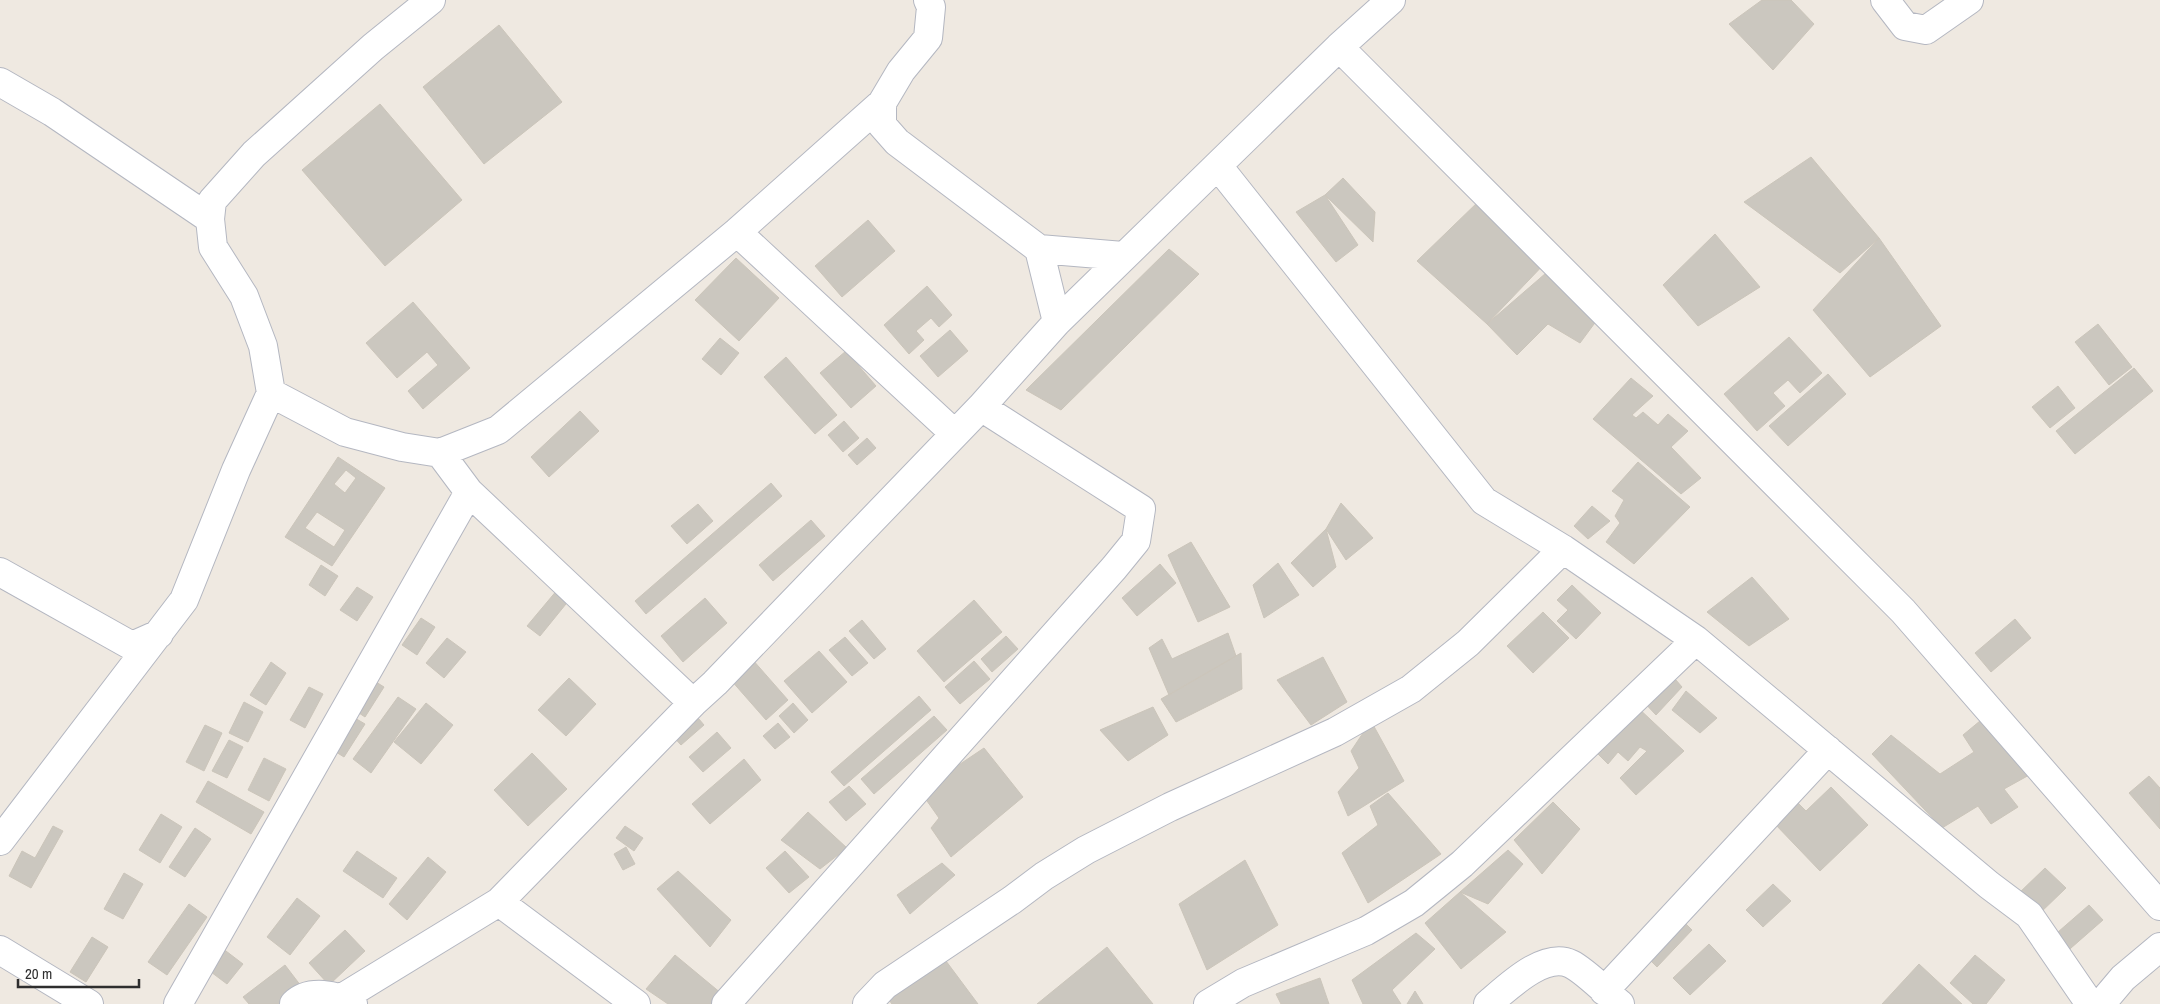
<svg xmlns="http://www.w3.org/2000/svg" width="2160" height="1004" font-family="'Archivo Narrow',sans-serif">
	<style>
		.building { fill: #cbc7bf; stroke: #cbc5ba; fill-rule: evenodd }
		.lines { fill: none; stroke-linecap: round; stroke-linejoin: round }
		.minor-casing { stroke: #b4b7c1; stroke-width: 30 }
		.minor { stroke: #fff; stroke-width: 28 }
	</style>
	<rect width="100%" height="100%" fill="#efe9e1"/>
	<path class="building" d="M 1762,0 L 1791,0 L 1814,24 L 1773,70 L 1729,24 Z
		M 499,25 L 562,102 L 484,164 L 423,87 Z
		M 380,104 L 462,200 L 385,266 L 302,170 Z
		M 1811,157 L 1879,238 L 1840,273 L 1744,202 Z
		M 1343,178 L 1375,212 L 1373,242 L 1325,195 Z
		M 1325,195 L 1358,245 L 1336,262 L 1296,212 Z
		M 1481,199 L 1548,260 L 1487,324 L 1417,261 Z
		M 868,220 L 895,251 L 842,297 L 815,266 Z
		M 1715,234 L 1760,287 L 1698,326 L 1663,285 Z
		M 1879,238 L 1941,326 L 1870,377 L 1813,310 Z
		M 1169,249 L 1199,274 L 1061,410 L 1026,390 Z
		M 736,258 L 779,298 L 739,341 L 695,300 Z
		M 1546,273 L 1597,320 L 1580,343 L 1548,324 L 1517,355 L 1487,324 Z
		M 927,286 L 952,315 L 939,327 L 931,318 L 916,331 L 924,340 L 909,354 L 884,325 Z
		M 413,302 L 470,368 L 423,409 L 408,391 L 438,365 L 427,352 L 397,378 L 366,343 Z
		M 2098,324 L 2132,367 L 2109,385 L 2075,342 Z
		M 950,330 L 968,351 L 938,377 L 920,356 Z
		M 1789,337 L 1822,373 L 1800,393 L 1788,380 L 1773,393 L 1785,406 L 1757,431 L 1724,394 Z
		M 720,338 L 739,353 L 721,375 L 702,359 Z
		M 846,351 L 876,386 L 851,408 L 820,373 Z
		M 786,357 L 837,415 L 815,434 L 764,377 Z
		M 2134,368 L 2153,391 L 2075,454 L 2056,431 Z
		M 1828,374 L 1846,394 L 1788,446 L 1769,426 Z
		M 1631,378 L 1653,396 L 1632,415 L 1636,418 L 1643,412 L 1658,425 L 1668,414 L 1688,431 L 1671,447 L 1701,478 L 1681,494 L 1593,419 Z
		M 2058,386 L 2075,408 L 2050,428 L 2032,407 Z
		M 580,411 L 599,431 L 549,477 L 531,457 Z
		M 844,421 L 859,438 L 843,452 L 828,435 Z
		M 867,438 L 876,448 L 857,465 L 848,455 Z
		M 338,457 L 385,488 L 332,566 L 285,537 ZM 346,470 L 356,478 L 345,493 L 334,484 ZM 317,512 L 345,530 L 334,547 L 305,528 Z
		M 1638,462 L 1690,507 L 1634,564 L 1606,542 L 1620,523 L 1615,516 L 1624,500 L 1612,491 Z
		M 771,483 L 782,496 L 646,614 L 635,601 Z
		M 1341,503 L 1373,538 L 1346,560 L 1326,529 Z
		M 698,504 L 713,521 L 687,544 L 671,526 Z
		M 1592,506 L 1610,521 L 1588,539 L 1574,526 Z
		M 811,520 L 825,536 L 773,581 L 759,565 Z
		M 1326,529 L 1336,567 L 1313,587 L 1291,563 Z
		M 1191,542 L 1230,607 L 1198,622 L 1168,555 Z
		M 1278,563 L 1299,595 L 1264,618 L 1253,585 Z
		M 1160,564 L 1176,583 L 1137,616 L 1122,598 Z
		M 321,565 L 338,576 L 325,596 L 309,585 Z
		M 1752,577 L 1789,619 L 1749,646 L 1707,612 Z
		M 1572,585 L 1601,613 L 1576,639 L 1557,621 L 1568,610 L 1557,600 Z
		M 357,587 L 373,597 L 357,621 L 340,610 Z
		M 558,589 L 570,599 L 540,636 L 527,626 Z
		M 705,598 L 727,623 L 683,662 L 661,636 Z
		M 974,600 L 1002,632 L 944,682 L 917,651 Z
		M 1543,612 L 1569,638 L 1533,673 L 1507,646 Z
		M 421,618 L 435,627 L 417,655 L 402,645 Z
		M 2015,619 L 2031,638 L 1991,672 L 1975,653 Z
		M 862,620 L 886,649 L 874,659 L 849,631 Z
		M 1228,633 L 1236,656 L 1169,695 L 1149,648 L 1162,639 L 1172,659 Z
		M 1006,636 L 1018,649 L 992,672 L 981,659 Z
		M 845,637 L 868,663 L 852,676 L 829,650 Z
		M 447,638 L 466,652 L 444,678 L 426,663 Z
		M 819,651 L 847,682 L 812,713 L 784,681 Z
		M 1241,653 L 1242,689 L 1176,722 L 1161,699 Z
		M 1323,657 L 1347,702 L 1311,725 L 1277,680 Z
		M 752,659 L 788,700 L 766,720 L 730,679 Z
		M 974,661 L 990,679 L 960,704 L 945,687 Z
		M 271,662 L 286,673 L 266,705 L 250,695 Z
		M 1669,672 L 1682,687 L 1656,715 L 1641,699 Z
		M 368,677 L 384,687 L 365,717 L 350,707 Z
		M 569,678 L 596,704 L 566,736 L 538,710 Z
		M 309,687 L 323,694 L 305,728 L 290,720 Z
		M 1686,691 L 1717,718 L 1700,733 L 1672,710 Z
		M 919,696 L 931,710 L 844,786 L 831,772 Z
		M 398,697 L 416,709 L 371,773 L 353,759 Z
		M 244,702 L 263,712 L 248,742 L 229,733 Z
		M 426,703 L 453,725 L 421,764 L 394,742 Z
		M 793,703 L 808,720 L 794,733 L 779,716 Z
		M 1635,705 L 1684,751 L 1636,795 L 1620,778 L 1647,751 L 1640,747 L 1628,761 L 1618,752 L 1608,764 L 1593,749 Z
		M 1153,707 L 1168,735 L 1128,761 L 1100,730 Z
		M 693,712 L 704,725 L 681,745 L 670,733 Z
		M 348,714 L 365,724 L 344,757 L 328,747 Z
		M 934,716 L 947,730 L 874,794 L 861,779 Z
		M 1986,716 L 2031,774 L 2004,789 L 2018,807 L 1991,824 L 1978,806 L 1942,828 L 1872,754 L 1891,735 L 1940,774 L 1974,752 L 1963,735 Z
		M 1371,721 L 1404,781 L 1348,816 L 1338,792 L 1359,768 L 1351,751 Z
		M 778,723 L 790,737 L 775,749 L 763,736 Z
		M 205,725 L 222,733 L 204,771 L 186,762 Z
		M 717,732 L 731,748 L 703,772 L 689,757 Z
		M 229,740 L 243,747 L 227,778 L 212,771 Z
		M 984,748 L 1023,797 L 951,857 L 931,828 L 939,818 L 920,791 Z
		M 532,753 L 567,789 L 528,826 L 494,790 Z
		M 264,758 L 286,769 L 269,801 L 248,790 Z
		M 744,759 L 761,780 L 710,824 L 692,804 Z
		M 2149,776 L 2160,788 L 2160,829 L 2129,793 Z
		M 208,781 L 264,812 L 251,834 L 196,802 Z
		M 849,786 L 866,804 L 846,821 L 829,802 Z
		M 1831,787 L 1868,825 L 1820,871 L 1774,823 L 1796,801 L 1806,811 Z
		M 1388,793 L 1441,854 L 1368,903 L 1342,853 L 1378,825 L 1370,806 Z
		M 1553,802 L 1580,829 L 1542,874 L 1514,840 Z
		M 808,812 L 847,848 L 820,869 L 781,840 Z
		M 161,814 L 182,827 L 160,863 L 139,850 Z
		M 53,826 L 63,831 L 31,888 L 9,876 L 22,851 L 35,858 Z
		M 625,826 L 643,838 L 634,851 L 616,838 Z
		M 195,828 L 211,839 L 185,877 L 169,867 Z
		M 626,847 L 635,864 L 623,870 L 614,854 Z
		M 1508,850 L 1523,864 L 1488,904 L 1460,892 Z
		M 357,851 L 397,878 L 383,898 L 343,871 Z
		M 785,851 L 809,877 L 789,893 L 766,868 Z
		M 428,857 L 446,872 L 407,920 L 389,904 Z
		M 1245,860 L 1278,925 L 1207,970 L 1179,904 Z
		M 942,863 L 955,875 L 910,914 L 897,895 Z
		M 2045,868 L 2066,888 L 2038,915 L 2017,895 Z
		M 678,871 L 731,920 L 710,947 L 657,889 Z
		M 124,873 L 143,884 L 123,919 L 104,909 Z
		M 1773,884 L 1791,901 L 1763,927 L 1746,910 Z
		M 1460,892 L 1506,932 L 1461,969 L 1425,923 Z
		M 297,898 L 320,916 L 290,955 L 267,937 Z
		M 189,904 L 207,917 L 167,975 L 148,962 Z
		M 2089,905 L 2103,920 L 2063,955 L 2050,939 Z
		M 1680,918 L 1692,930 L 1657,967 L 1645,955 Z
		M 345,930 L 365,951 L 329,985 L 309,963 Z
		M 1416,933 L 1435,949 L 1392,990 L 1401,1004 L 1363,1004 L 1352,980 Z
		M 92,937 L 108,947 L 86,982 L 70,972 Z
		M 1709,944 L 1726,961 L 1690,995 L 1673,978 Z
		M 1107,947 L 1153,1004 L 1037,1004 Z
		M 222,948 L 243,964 L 227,984 L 207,969 Z
		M 675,955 L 722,994 L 711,1004 L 668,1004 L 646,989 Z
		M 1975,955 L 2005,980 L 1986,1004 L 1973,1004 L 1950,983 Z
		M 946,961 L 978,1004 L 892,1004 L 889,1000 Z
		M 1919,964 L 1962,1004 L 1882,1004 Z
		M 285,965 L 301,986 L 278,1004 L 249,1004 L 243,997 Z
		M 1320,978 L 1329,1004 L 1281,1004 L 1276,994 Z
		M 1415,991 L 1423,1004 L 1407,1004 Z"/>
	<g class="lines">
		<g class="minor-casing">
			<path id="minor" d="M 928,0 L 931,7 L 928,38 L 901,71 L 882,103 L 882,125 L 897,142 L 1039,249 L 1123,256
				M 1885,0 L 1905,26 L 1926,30 L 1969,0
				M 1339,47 L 1903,611 L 2160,906
				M 0,82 L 52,112 L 210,219
				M 1218,166 L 1484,501 L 1563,549 L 1696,640 L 1989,885 L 2029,915 L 2090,1004
				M 737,232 L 955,434
				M 1039,249 L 1057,322
				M 271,393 L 345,432 L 402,447 L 440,453 L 498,430 L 737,232 L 882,103
				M 440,453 L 469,492 L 693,703 L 715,683 L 981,407 L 1057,322 L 1339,47 L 1391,0
				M 0,572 L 132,646 L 159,634
				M 0,841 L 184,600 L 236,470 L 271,393 L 263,346 L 244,296 L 213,247 L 210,219 L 212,201 L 254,154 L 373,47 L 431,0
				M 0,950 L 89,1004
				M 1604,991 L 1828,750
				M 342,998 L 499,902
				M 178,1004 L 469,492
				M 294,1004 C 309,989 337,995 353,1004
				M 636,1004 L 499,902 L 693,703
				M 726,1004 L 1114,568 L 1136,541 L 1141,509 L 981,407
				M 867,1004 L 885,985 L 1012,900 L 1044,876 L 1086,850 L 1170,807 L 1335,732 L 1411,689 L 1468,643 L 1563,549
				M 1208,1004 L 1243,983 L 1366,931 L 1414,903 L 1462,864 L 1696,640
				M 1488,1004 C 1507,988 1544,951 1571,964 C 1584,970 1608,994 1620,1004
				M 2101,1004 L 2123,978 L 2160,947"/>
		</g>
		<use href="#minor" class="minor"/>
	</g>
	<path d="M18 979v8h121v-8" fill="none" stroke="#2e2e2e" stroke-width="2.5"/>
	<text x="25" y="979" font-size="15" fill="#2e2e2e" stroke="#ffffff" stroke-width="4" paint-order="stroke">20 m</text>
</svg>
